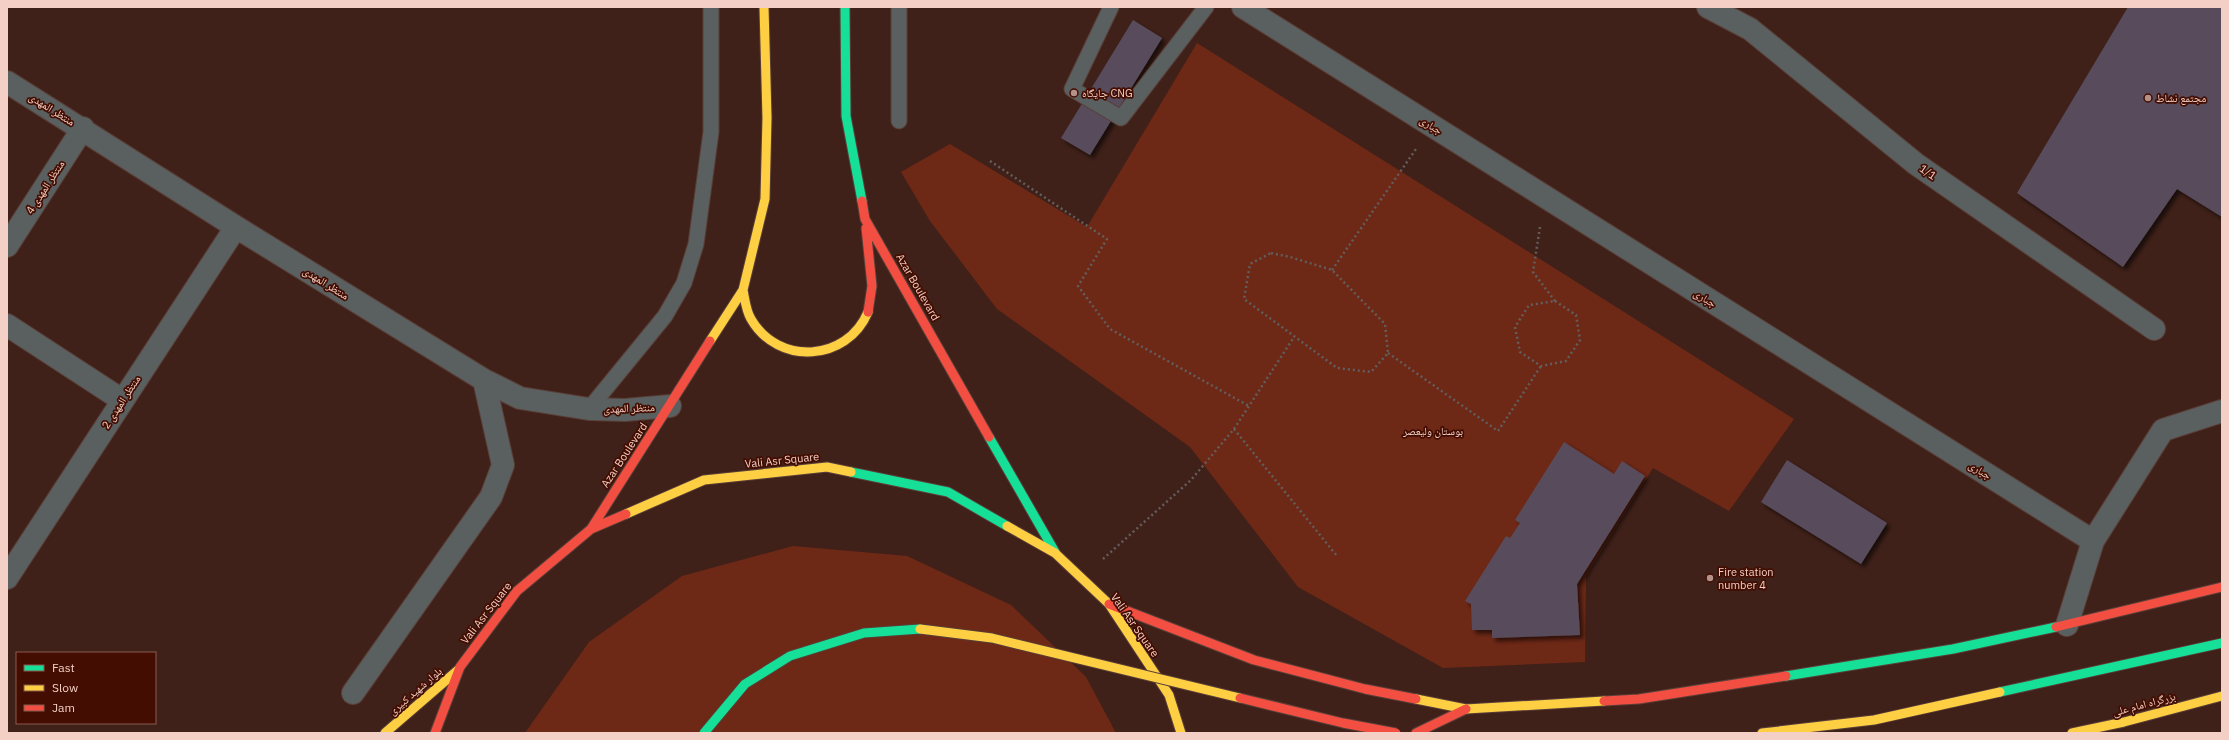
<svg xmlns="http://www.w3.org/2000/svg" width="2229" height="740" font-family="'IBM Plex Sans','Noto Naskh Arabic',sans-serif">
	<style>
		.green { fill: #6e2816 }
		.building { fill: #584c5c; filter: url(#shadow) }
		.lines { fill: none; stroke-linecap: round; stroke-linejoin: round }
		.lane-casing { stroke: #593f38; stroke-width: 17 }
		.street-casing { stroke: #593f38; stroke-width: 24 }
		.fast-casing { stroke: #593f38; stroke-width: 11 }
		.slow-casing { stroke: #593f38; stroke-width: 11 }
		.jam-casing { stroke: #593f38; stroke-width: 11 }
		.path { stroke: #635e5d; stroke-width: 2.5; stroke-dasharray: 2 3; stroke-linecap: butt }
		.lane { stroke: #5a5f60; stroke-width: 15 }
		.street { stroke: #5a5f60; stroke-width: 22 }
		.fast { stroke: #16e098; stroke-width: 9 }
		.slow { stroke: #ffcf43; stroke-width: 9 }
		.jam { stroke: #f24e42; stroke-width: 9 }
		.fast-bridge-casing { stroke: #593f38; stroke-width: 11; stroke-linecap: butt }
		.slow-bridge-casing { stroke: #593f38; stroke-width: 11; stroke-linecap: butt }
		.jam-bridge-casing { stroke: #593f38; stroke-width: 11; stroke-linecap: butt }
		.fast-bridge { stroke: #16e098; stroke-width: 9 }
		.slow-bridge { stroke: #ffcf43; stroke-width: 9 }
		.jam-bridge { stroke: #f24e42; stroke-width: 9 }
		.poi-dot { fill: #b49289; stroke: #430d01; stroke-width: 1.5 }
		.labels { text-anchor: middle; stroke-width: 3.5; stroke-linejoin: round; paint-order: stroke }
		.poi-label { font-size: 11px; fill: #f3cfc5; stroke: #430d01; text-anchor: start }
		.street-label { font-size: 11px; fill: #f3cfc5; stroke: #430d01 }
		.park-label { font-size: 11px; fill: #f6d6ce; stroke: #430d01 }
	</style>
	<defs>
		<filter id="shadow"><feDropShadow dx="3.5" dy="3.5" stdDeviation="2" flood-color="#0009"/></filter>
	</defs>
	<rect width="100%" height="100%" fill="#402119"/>
	<path class="green" d="M 1197,43 L 1794,419 L 1729,511 L 1653,468 L 1586,576 L 1585,662 L 1443,668 L 1298,587 L 1190,447 L 997,309 L 930,221 L 901,172 L 950,144 L 1087,227 Z
		M 793,546 L 907,556 L 1011,605 L 1086,677 L 1116,733 L 525,733 L 589,642 L 682,576 Z"/>
	<path class="building" d="M 2128,7 L 2222,7 L 2222,217 L 2177,189 L 2123,267 L 2017,193 Z
		M 1133,20 L 1162,38 L 1090,155 L 1061,138 Z
		M 1564,442 L 1614,474 L 1622,461 L 1645,476 L 1577,584 L 1580,635 L 1492,638 L 1492,630 L 1472,630 L 1471,604 L 1465,601 L 1506,536 L 1510,538 L 1520,523 L 1515,520 Z
		M 1787,460 L 1887,523 L 1861,564 L 1761,502 Z"/>
	<g class="lines">
		<g class="lane-casing">
			<path id="lane" d="M 1111,7 L 1072,89 L 1121,118 L 1206,7
				M 899,121 L 899,7
				M 589,409 L 665,316 L 684,283 L 696,244 L 711,132 L 711,7"/>
		</g>
		<g class="street-casing">
			<path id="street" d="M 1243,7 L 2093,541
				M 1708,7 L 1750,29 L 1916,164 L 2154,329
				M 7,82 L 236,227 L 484,380 L 520,398 L 589,409 L 625,410 L 670,406
				M 7,246 L 83,128
				M 7,325 L 122,400
				M 7,578 L 236,227
				M 2067,625 L 2093,541 L 2163,430 L 2222,411
				M 353,693 L 491,497 L 503,465 L 484,380"/>
		</g>
		<g class="fast-casing">
			<path id="fast" d="M 845,7 L 846,116 L 862,201
				M 989,437 L 1055,552
				M 851,472 L 948,492 L 1007,526
				M 1786,676 L 1953,649 L 2056,627
				M 2000,692 L 2222,643"/>
		</g>
		<g class="slow-casing">
			<path id="slow" d="M 743,290 C 745,300 746,311 751,319 C 778,366 847,362 868,312
				M 710,341 L 743,290 L 765,199 L 767,118 L 764,7
				M 626,514 L 704,480 L 827,467 L 851,472
				M 1007,526 L 1055,553 L 1109,604 L 1169,695 L 1181,733
				M 1416,699 L 1466,709 L 1604,701
				M 385,733 L 458,670
				M 1762,733 L 1874,720 L 2000,692
				M 2072,733 L 2124,722 L 2222,696"/>
		</g>
		<g class="jam-casing">
			<path id="jam" d="M 862,201 L 865,219 L 989,437
				M 866,228 L 872,286 L 868,312
				M 591,529 L 710,341
				M 1109,604 L 1254,660 L 1365,689 L 1416,699
				M 2056,627 L 2222,587
				M 1604,701 L 1639,699 L 1786,676
				M 435,733 L 460,667 L 517,591 L 591,529 L 626,514
				M 1416,733 L 1466,709"/>
		</g>
		<path class="path" d="M 990,161 L 1107,239 L 1078,286 L 1110,329 L 1249,406
			M 1540,227 L 1533,272 L 1555,301
			M 1271,253 L 1290,257 L 1332,270 L 1385,324 L 1388,353 L 1371,372 L 1337,368 L 1244,299 L 1250,264 Z
			M 1332,270 L 1416,149
			M 1555,301 L 1576,315 L 1580,340 L 1566,361 L 1541,366 L 1520,352 L 1515,327 L 1529,305 Z
			M 1388,353 L 1498,431 L 1541,366
			M 1234,429 L 1337,556
			M 1103,559 L 1191,480 L 1234,429 L 1294,337"/>
		<use href="#lane" class="lane"/>
		<use href="#street" class="street"/>
		<use href="#fast" class="fast"/>
		<use href="#slow" class="slow"/>
		<use href="#jam" class="jam"/>
		<g class="fast-bridge-casing">
			<path id="fast-bridge" d="M 704,733 L 745,684 L 790,656 L 864,633 L 920,629"/>
		</g>
		<g class="slow-bridge-casing">
			<path id="slow-bridge" d="M 920,629 L 992,638 L 1240,698"/>
		</g>
		<g class="jam-bridge-casing">
			<path id="jam-bridge" d="M 1240,698 L 1343,723 L 1396,733"/>
		</g>
		<use href="#fast-bridge" class="fast-bridge"/>
		<use href="#slow-bridge" class="slow-bridge"/>
		<use href="#jam-bridge" class="jam-bridge"/>
	</g>
	<g class="poi-dot">
		<circle cx="1074" cy="93" r="4"/>
		<circle cx="2148" cy="98" r="4"/>
		<circle cx="1710" cy="578" r="4"/>
	</g>
	<g class="labels">
		<g class="poi-label">
			<text x="1082" y="97">جایگاه CNG</text>
			<text x="2156" y="102">مجتمع نشاط</text>
			<text x="1718" y="576">Fire station<tspan x="1718" dy="13">number 4</tspan></text>
		</g>
		<g class="street-label">
			<text transform="translate(52 109) rotate(32)" y="4">منتظر المهدی</text>
			<text transform="translate(1431 125) rotate(32)" y="4">جباری</text>
			<text transform="translate(1928 172) rotate(35)" y="4">1/1</text>
			<text transform="translate(45 187) rotate(-57)" y="4">منتظر المهدی 4</text>
			<text transform="translate(326 283) rotate(32)" y="4">منتظر المهدی</text>
			<text transform="translate(918 287) rotate(60)" y="4">Azar Boulevard</text>
			<text transform="translate(1705 298) rotate(32)" y="4">جباری</text>
			<text transform="translate(121 402) rotate(-57)" y="4">منتظر المهدی 2</text>
			<text transform="translate(629 408) rotate(-2)" y="4">منتظر المهدی</text>
			<text transform="translate(624 455) rotate(-57)" y="4">Azar Boulevard</text>
			<text transform="translate(782 460) rotate(-6)" y="4">Vali Asr Square</text>
			<text transform="translate(1980 470) rotate(32)" y="4">جباری</text>
			<text transform="translate(486 613) rotate(-52)" y="4">Vali Asr Square</text>
			<text transform="translate(1135 625) rotate(55)" y="4">Vali Asr Square</text>
			<text transform="translate(415 691) rotate(-41)" y="4">بلوار شهید کبیری</text>
			<text transform="translate(2144 704) rotate(-15)" y="4">بزرگراه امام علی</text>
		</g>
		<g class="park-label">
			<text x="1433" y="435">بوستان ولیعصر</text>
		</g>
	</g>
	<rect width="2229" height="740" fill="none" stroke="#f3cfc5" stroke-width="16"/>
	<rect x="16" y="652" width="140" height="72" fill="#430d01" stroke="#895b4f"/>
	<rect x="24" y="665" width="20" height="6" fill="#16e098" stroke="#895b4f"/>
	<text x="52" y="672" font-size="12" fill="#f3cfc5">Fast</text>
	<rect x="24" y="685" width="20" height="6" fill="#ffcf43" stroke="#895b4f"/>
	<text x="52" y="692" font-size="12" fill="#f3cfc5">Slow</text>
	<rect x="24" y="705" width="20" height="6" fill="#f24e42" stroke="#895b4f"/>
	<text x="52" y="712" font-size="12" fill="#f3cfc5">Jam</text>
</svg>
